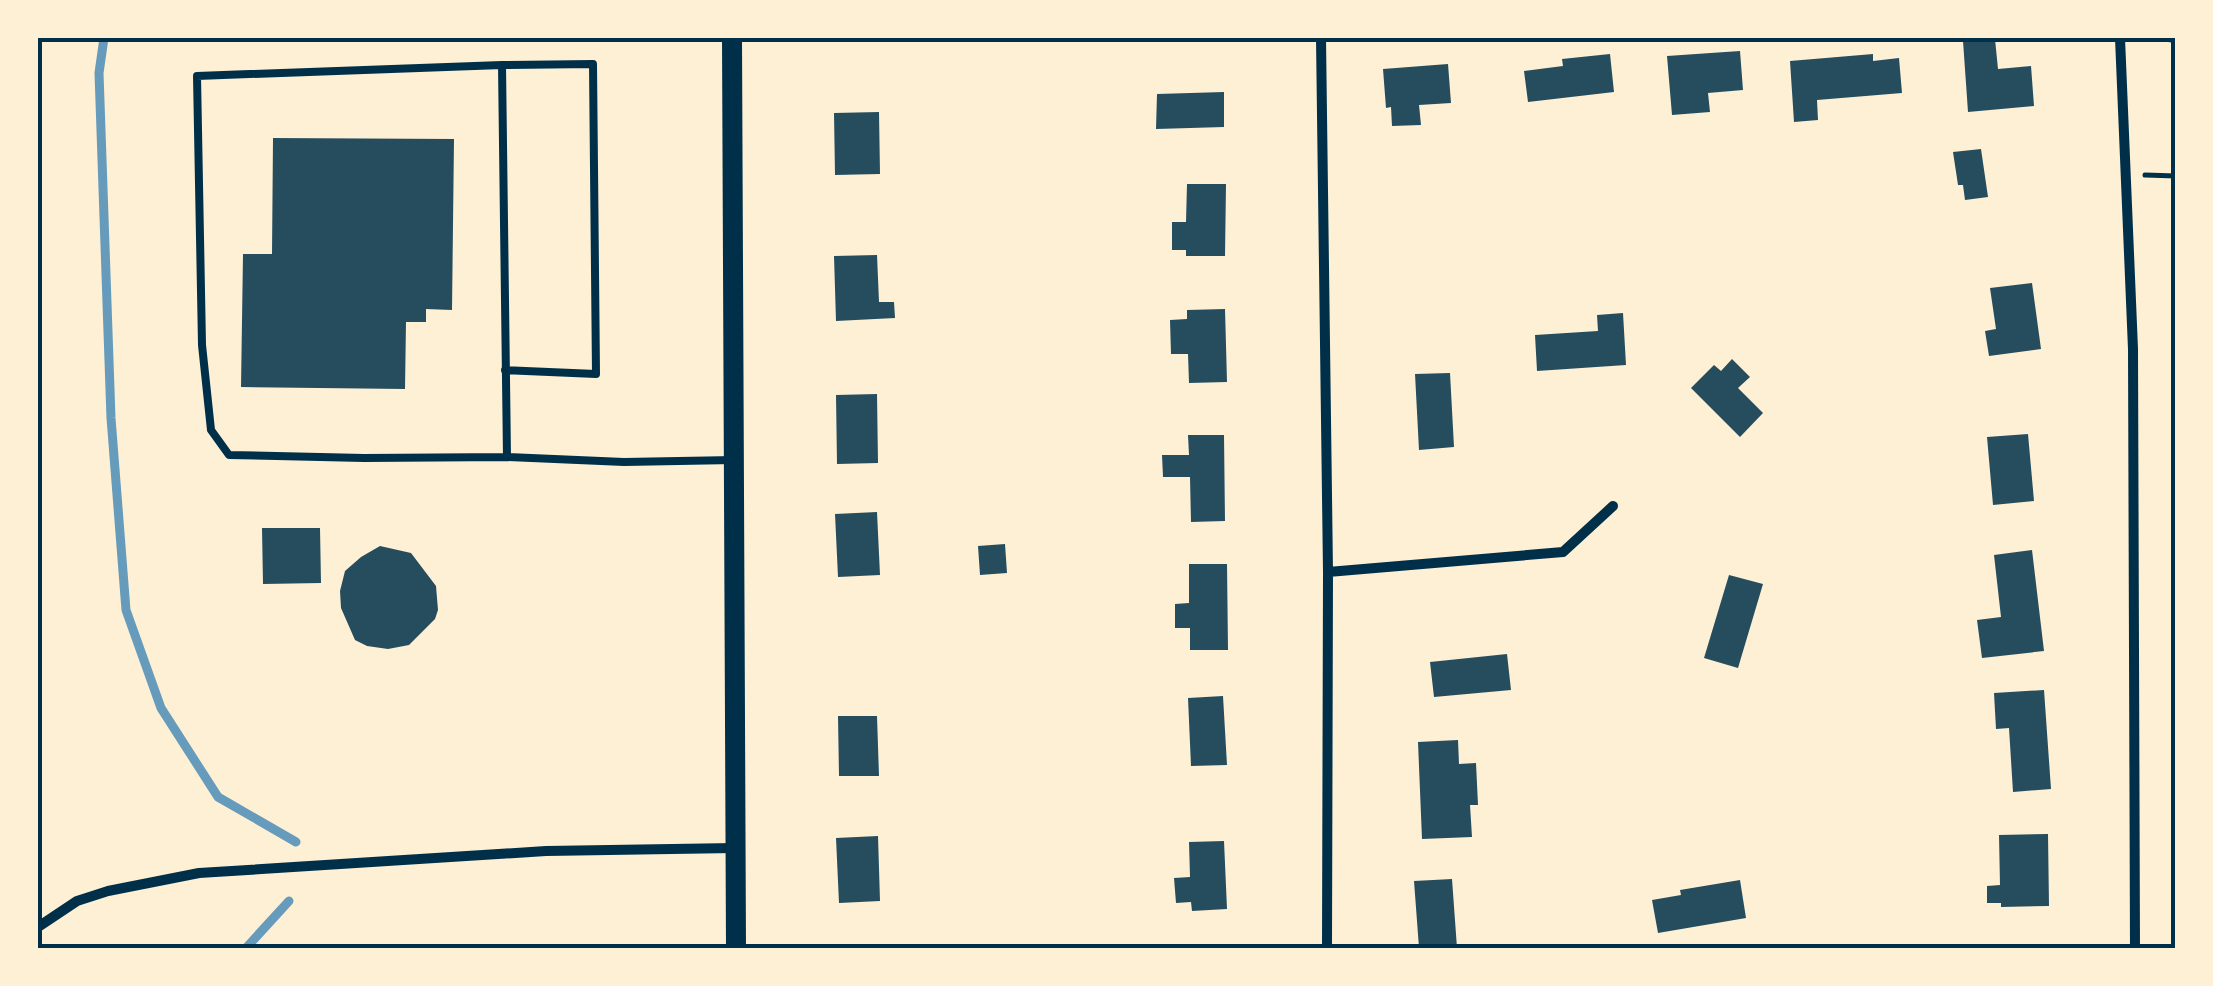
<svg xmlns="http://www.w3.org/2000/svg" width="2213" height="986" font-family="'PT Sans',sans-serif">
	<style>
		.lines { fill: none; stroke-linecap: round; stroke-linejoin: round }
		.stream { stroke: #669bbc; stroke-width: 9 }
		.building { fill: #264d5e }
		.path { stroke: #003049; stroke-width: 5 }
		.service { stroke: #003049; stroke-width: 8 }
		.minor { stroke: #003049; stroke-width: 10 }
		.secondary { stroke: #003049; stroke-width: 20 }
		.neatline { fill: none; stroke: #003049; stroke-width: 4 }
	</style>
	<rect width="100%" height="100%" fill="#fdf0d5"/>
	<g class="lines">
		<path class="stream" d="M 104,38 L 99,73 L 111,418 L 126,610 L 161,708 L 218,797 L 296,842
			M 2170,38 L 2176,39
			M 246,948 L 289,901"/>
	</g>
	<path class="building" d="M 1995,39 L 1998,69 L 2031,66 L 2034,106 L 1968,112 L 1963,41 Z
		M 1740,51 L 1743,90 L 1708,93 L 1710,112 L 1672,115 L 1667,56 Z
		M 1610,54 L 1614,92 L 1528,102 L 1524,71 L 1563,66 L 1562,59 Z
		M 1873,54 L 1873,61 L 1899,58 L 1902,93 L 1817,100 L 1818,120 L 1794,122 L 1790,61 Z
		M 1448,64 L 1451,103 L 1419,105 L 1421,125 L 1392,126 L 1391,107 L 1386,108 L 1383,69 Z
		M 1224,92 L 1224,127 L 1156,129 L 1157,94 Z
		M 879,112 L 880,174 L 835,175 L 834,113 Z
		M 273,138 L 454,139 L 452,310 L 426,309 L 426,322 L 406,322 L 405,389 L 241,387 L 243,254 L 272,254 Z
		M 1981,149 L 1988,197 L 1965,200 L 1963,185 L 1958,185 L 1953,152 Z
		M 1187,184 L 1226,184 L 1225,256 L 1186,256 L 1186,250 L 1172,250 L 1172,222 L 1186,222 Z
		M 877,255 L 879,302 L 894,302 L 895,318 L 836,321 L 834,256 Z
		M 2032,283 L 2041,349 L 1989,356 L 1985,331 L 1996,329 L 1990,288 Z
		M 1225,309 L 1227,382 L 1189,383 L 1188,354 L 1171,354 L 1170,320 L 1187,319 L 1187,310 Z
		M 1623,313 L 1626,365 L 1537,371 L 1535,335 L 1598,331 L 1597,315 Z
		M 1732,359 L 1750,377 L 1738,388 L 1763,413 L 1740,437 L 1691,388 L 1714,365 L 1721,371 Z
		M 1450,373 L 1454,447 L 1419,450 L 1415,374 Z
		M 877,394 L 878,463 L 837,464 L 836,395 Z
		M 2028,434 L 2034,501 L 1993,505 L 1987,437 Z
		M 1188,435 L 1224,435 L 1225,521 L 1191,522 L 1190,477 L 1163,477 L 1162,455 L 1189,455 Z
		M 877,512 L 880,575 L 838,577 L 835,514 Z
		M 262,528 L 320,528 L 321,583 L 263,584 Z
		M 1005,544 L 1007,573 L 980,575 L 978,546 Z
		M 380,546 L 411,553 L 436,586 L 438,610 L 435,619 L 409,645 L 388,649 L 367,646 L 355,640 L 341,608 L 340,591 L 345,571 L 361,557 Z
		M 2032,550 L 2044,651 L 1982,658 L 1977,620 L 2001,617 L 1994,555 Z
		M 1189,564 L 1227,564 L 1228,650 L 1190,650 L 1190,628 L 1175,628 L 1175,604 L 1189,603 Z
		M 1729,575 L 1763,584 L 1738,668 L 1704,658 Z
		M 1507,654 L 1511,690 L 1434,697 L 1430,662 Z
		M 2044,690 L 2051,789 L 2013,792 L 2009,728 L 1996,729 L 1994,693 Z
		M 1223,696 L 1227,765 L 1191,766 L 1188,698 Z
		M 838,716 L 877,716 L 879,776 L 839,776 Z
		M 1458,740 L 1459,764 L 1476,763 L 1478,805 L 1470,805 L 1472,837 L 1422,839 L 1418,742 Z
		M 2048,834 L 2049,906 L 2001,907 L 2001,903 L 1987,903 L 1987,886 L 2000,885 L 1999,835 Z
		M 878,836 L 880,901 L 839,903 L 836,838 Z
		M 1224,841 L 1227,909 L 1192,911 L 1191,902 L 1176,903 L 1174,878 L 1190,877 L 1189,842 Z
		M 1452,879 L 1457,948 L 1419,948 L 1414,881 Z
		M 1740,880 L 1746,918 L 1658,933 L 1652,900 L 1681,895 L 1680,890 Z"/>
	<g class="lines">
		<path class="path" d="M 2145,175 L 2176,176"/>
		<path class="service" d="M 502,65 L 197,76 L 202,345 L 211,430 L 229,455 L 364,458 L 509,457
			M 505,370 L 596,374 L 593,64 L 502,65 L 507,457 L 624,462 L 734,460"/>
		<path class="minor" d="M 1321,38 L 1328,572 L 1327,948
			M 2120,38 L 2133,349 L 2135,948
			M 1328,572 L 1563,552 L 1613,506
			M 38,927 L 77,901 L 108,891 L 199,873 L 546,851 L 735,848"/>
		<path class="secondary" d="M 732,38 L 736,948"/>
	</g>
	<rect width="2213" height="986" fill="none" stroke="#fdf0d5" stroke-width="80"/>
	<rect x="40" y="40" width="2133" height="906" class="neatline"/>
</svg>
